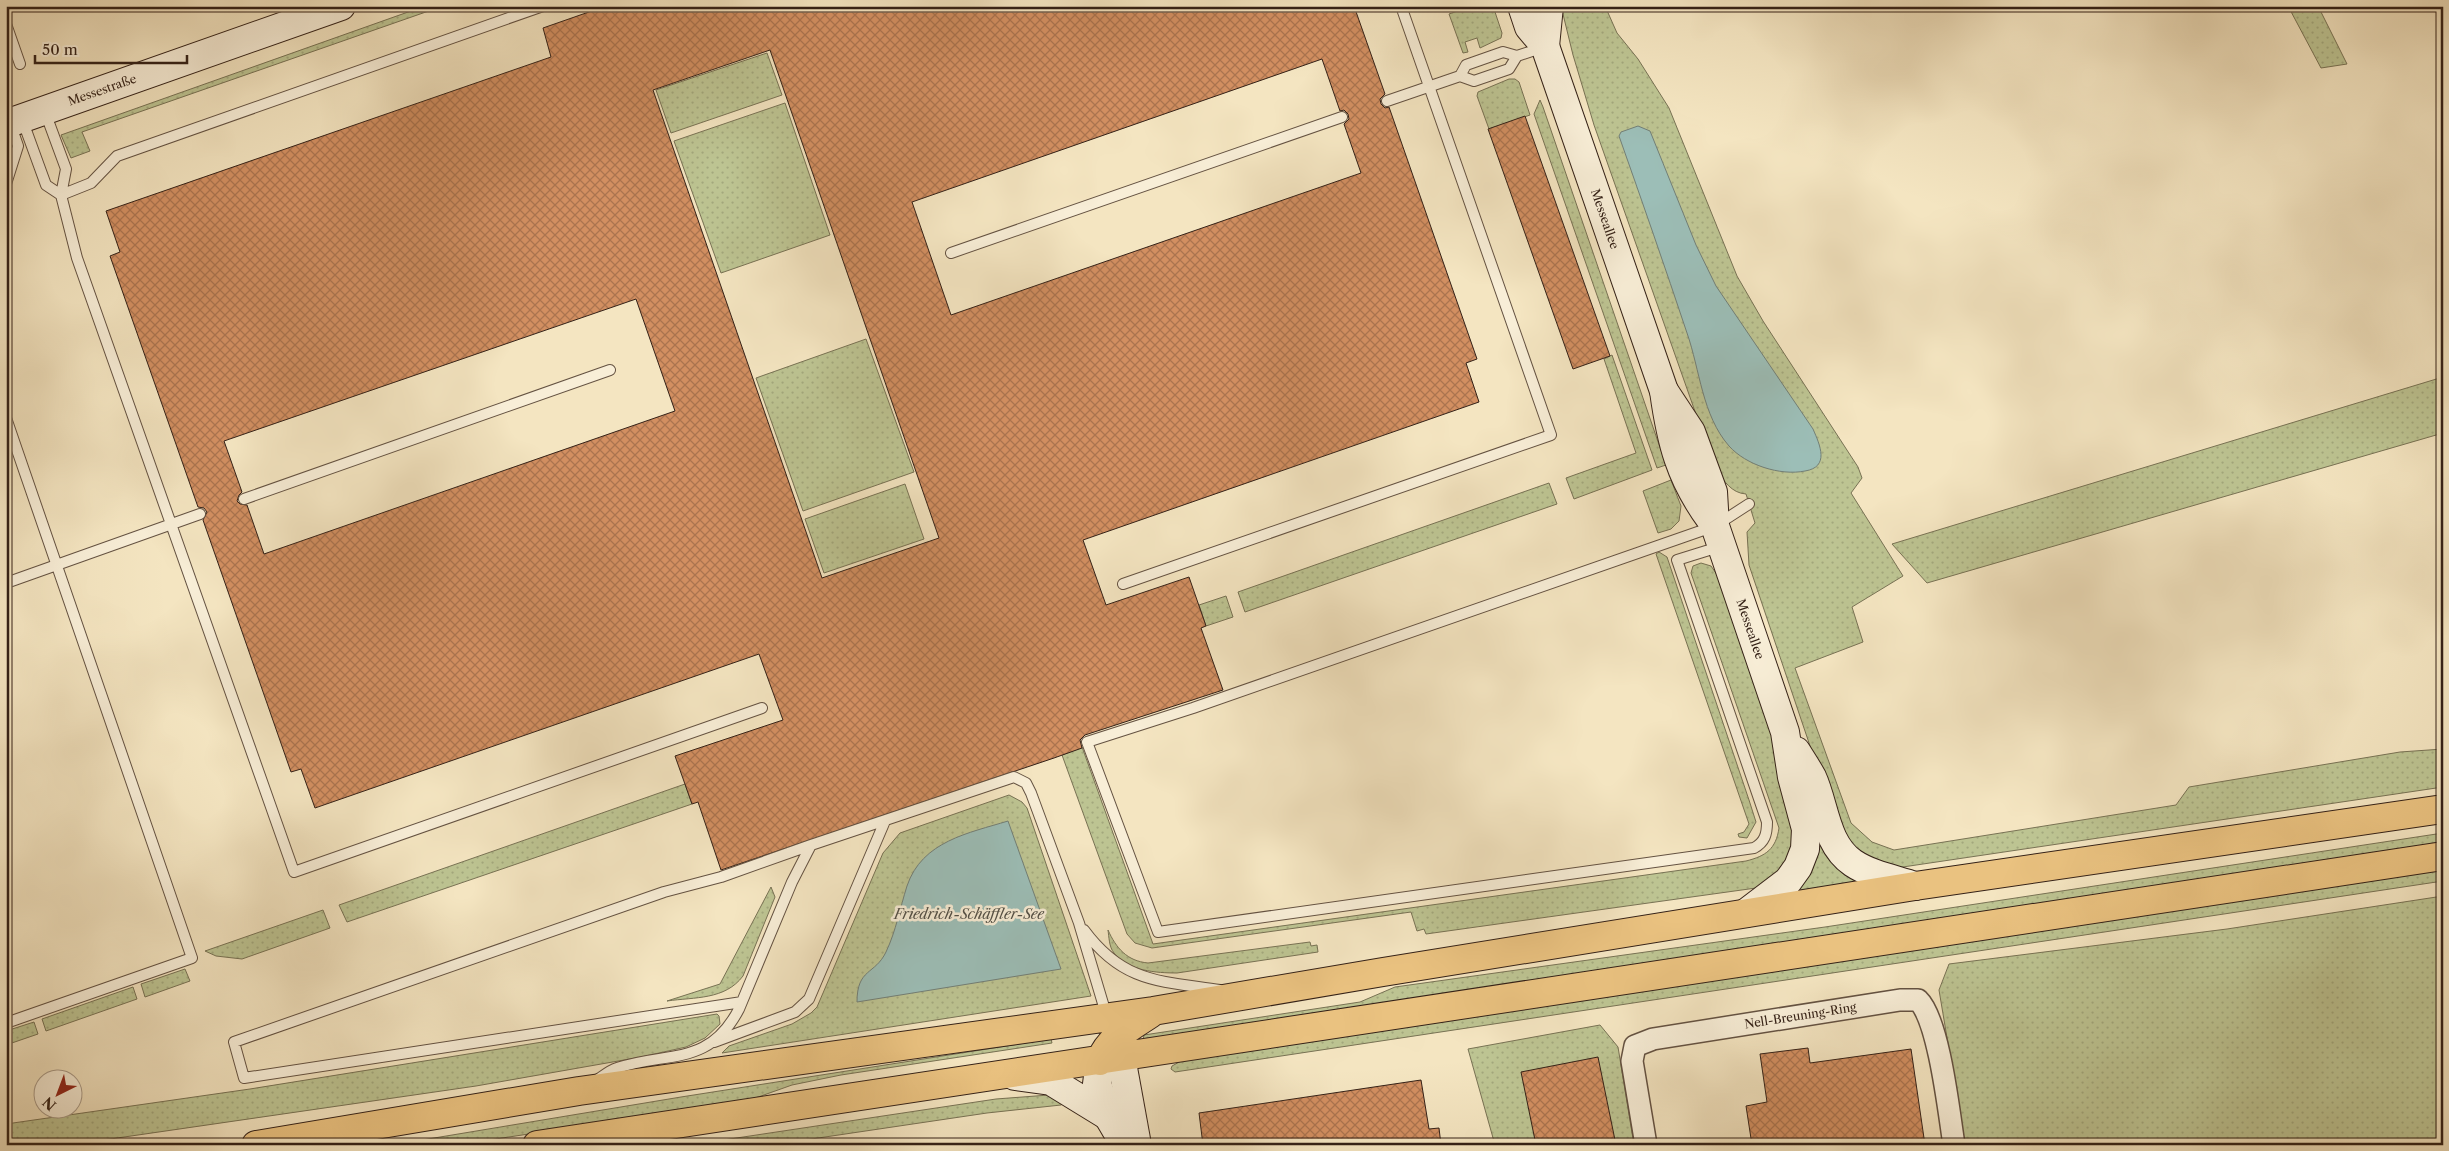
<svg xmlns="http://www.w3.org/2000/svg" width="2449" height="1151" font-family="'Libre Caslon Text',serif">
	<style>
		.grass { fill: url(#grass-dots); stroke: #787254 }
		.water { fill: #9cbeb7; stroke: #727f77 }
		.building { fill: url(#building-cross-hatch); stroke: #342117; fill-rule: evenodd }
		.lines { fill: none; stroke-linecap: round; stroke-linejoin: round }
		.lane-casing { stroke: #645242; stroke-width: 12 }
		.street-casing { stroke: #645242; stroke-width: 24 }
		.secondary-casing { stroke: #342117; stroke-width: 30 }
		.primary-casing { stroke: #342117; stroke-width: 30 }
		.lane { stroke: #f8eed7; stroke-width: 10 }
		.street { stroke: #f8eed7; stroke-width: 21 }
		.secondary { stroke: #f8eed7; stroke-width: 28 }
		.primary { stroke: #eac280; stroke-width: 28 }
		.labels { text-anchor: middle; stroke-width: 5; stroke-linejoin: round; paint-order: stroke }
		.street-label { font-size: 12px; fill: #342117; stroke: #f8eed7 }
		.water-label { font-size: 14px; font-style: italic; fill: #535047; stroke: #f8eed7 }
	</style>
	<defs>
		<pattern id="grass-dots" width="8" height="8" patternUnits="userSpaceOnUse" patternTransform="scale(1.25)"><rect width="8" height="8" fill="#bdc492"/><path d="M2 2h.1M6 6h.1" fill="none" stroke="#a3a87d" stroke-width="1.8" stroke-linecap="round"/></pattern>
		<pattern id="building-cross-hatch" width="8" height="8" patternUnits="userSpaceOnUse" patternTransform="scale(1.25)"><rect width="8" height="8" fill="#d28f61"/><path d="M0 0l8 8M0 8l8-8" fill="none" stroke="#ab744f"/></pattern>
	</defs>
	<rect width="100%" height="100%" fill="#f4e5c1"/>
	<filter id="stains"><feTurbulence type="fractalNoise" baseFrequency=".004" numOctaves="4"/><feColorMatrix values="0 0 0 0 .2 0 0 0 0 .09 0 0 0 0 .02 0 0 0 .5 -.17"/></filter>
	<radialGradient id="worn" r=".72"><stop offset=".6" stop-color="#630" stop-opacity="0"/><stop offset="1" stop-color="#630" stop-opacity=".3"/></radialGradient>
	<path class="grass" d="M 425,6 L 443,6 L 82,132 L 90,151 L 71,158 L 61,135 Z
		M 1471,6 L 1493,6 L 1502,33 L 1501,38 L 1480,48 L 1477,38 L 1465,42 L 1468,52 L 1463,53 L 1449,14 Z
		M 1561,6 L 1605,6 L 1617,33 L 1638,59 L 1669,108 L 1737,276 L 1763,321 L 1858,467 L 1862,478 L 1851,493 L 1903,576 L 1852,607 L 1863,642 L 1795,668 L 1851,823 L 1872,842 L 1894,850 L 2176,805 L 2189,787 L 2400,752 L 2443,749 L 2443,787 L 1896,868 C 1864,855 1855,854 1836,823 L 1749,565 L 1747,532 L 1755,523 L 1746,494 C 1731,493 1725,481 1716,471 L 1594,125 L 1573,55 Z
		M 2288,6 L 2318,6 L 2347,64 L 2321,68 Z
		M 767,53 L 782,95 L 671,133 L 656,90 Z
		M 1509,79 L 1515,79 L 1519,82 L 1530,115 L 1489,129 L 1477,96 L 1478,92 Z
		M 1540,100 L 1543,107 L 1666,465 L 1657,468 L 1534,114 Z
		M 785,103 L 830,235 L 721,273 L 674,141 Z
		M 866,339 L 914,472 L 803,511 L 756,378 Z
		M 1612,355 L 1652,470 L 1574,499 L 1566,478 L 1636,453 L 1604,359 Z
		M 2443,377 L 2443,433 L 1927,583 L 1892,544 Z
		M 1671,480 L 1681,506 L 1679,521 L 1671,529 L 1658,533 L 1643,491 Z
		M 1549,483 L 1557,504 L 1245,612 L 1238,592 Z
		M 905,484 L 924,539 L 824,573 L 805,519 Z
		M 1659,552 L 1667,557 L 1749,800 L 1756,822 L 1747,838 L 1739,837 L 1738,834 L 1744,832 L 1749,824 L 1656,554 Z
		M 1701,563 L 1711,566 L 1720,579 L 1797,812 L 1791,859 L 1771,881 L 1756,888 L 1426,934 L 1424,929 L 1417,931 L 1411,912 L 1152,948 L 1135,943 L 1127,934 L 1062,755 L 1082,747 L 1153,944 L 1746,861 C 1766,856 1776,849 1779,828 L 1691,573 L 1693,566 Z
		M 1226,596 L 1233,617 L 1206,626 L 1199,605 Z
		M 685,784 L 692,804 L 347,922 L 339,905 Z
		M 1009,795 L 1022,802 L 1027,808 L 1091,996 L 722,1053 L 729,1046 L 792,1024 L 811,1013 L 817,1007 L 883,853 L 900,833 Z
		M 2443,833 L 2443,842 L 1143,1040 L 1144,1035 L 1360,1002 L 1395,987 L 1825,927 Z
		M 1817,836 L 1871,881 L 1792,893 C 1813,880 1818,859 1817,836 Z
		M 2443,869 L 2443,881 L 1175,1072 L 1171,1069 L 1172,1066 L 1181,1061 Z
		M 771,887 L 775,897 L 743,976 C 725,1000 695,997 667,1001 L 720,984 Z
		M 2443,896 L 2443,1145 L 1965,1145 L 1939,990 L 1949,964 L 2227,929 Z
		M 323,910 L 330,928 L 242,959 L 216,956 L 205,951 Z
		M 1108,930 C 1116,948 1127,961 1148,963 L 1310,942 L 1311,946 L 1317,945 L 1318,952 L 1177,973 C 1157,973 1127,971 1114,953 C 1109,947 1109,937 1108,930 Z
		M 185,969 L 190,981 L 145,997 L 141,984 Z
		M 133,987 L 137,999 L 46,1031 L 42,1019 Z
		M 717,1014 L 719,1016 L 720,1024 L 705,1038 L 686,1047 L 641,1057 L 476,1086 L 69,1145 L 6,1145 L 6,1124 L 250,1089 Z
		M 34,1022 L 38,1034 L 6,1045 L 6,1031 Z
		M 1600,1025 L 1618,1047 L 1634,1145 L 1495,1145 L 1468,1049 Z
		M 1051,1039 L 1052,1043 L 841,1075 L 792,1085 L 747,1101 L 456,1145 L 392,1145 L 681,1097 Z
		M 1049,1095 L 1066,1101 L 1061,1105 L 987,1113 L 771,1145 L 690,1145 L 996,1099 Z"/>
	<path class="water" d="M 1638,126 L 1650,131 L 1696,245 L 1716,286 L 1813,429 C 1820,445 1830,467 1805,471 C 1780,476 1746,465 1729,446 C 1702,415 1700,370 1687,333 C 1665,267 1642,201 1619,136 L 1621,132 Z
		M 1008,821 L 1061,969 L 857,1002 C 857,968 875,975 886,952 C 896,931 900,908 907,886 C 922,841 969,833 1008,821 Z"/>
	<path class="building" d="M 606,6 L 1354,6 L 1385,94 L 1380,99 L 1381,104 L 1385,108 L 1389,107 L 1477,359 L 1466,363 L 1479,402 L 1083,540 L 1106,605 L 1189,577 L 1206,626 L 1201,628 L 1223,690 L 1085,735 L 1080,740 L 1082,748 L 1054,758 L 721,870 L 698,802 L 692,804 L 675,756 L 783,720 L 759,654 L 315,808 L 301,769 L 291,772 L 203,520 L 207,512 L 204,508 L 198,507 L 110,256 L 120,252 L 106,211 L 551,57 L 543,28 ZM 770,50 L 939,538 L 822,578 L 653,90 ZM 1322,59 L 1340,111 L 1344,110 L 1348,114 L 1349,119 L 1344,124 L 1361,173 L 951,315 L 912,202 ZM 636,299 L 675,411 L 264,554 L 247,505 L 240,504 L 237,501 L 239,495 L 242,492 L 224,441 Z
		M 1525,116 L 1610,356 L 1573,369 L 1488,129 Z
		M 1808,1048 L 1810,1063 L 1911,1049 L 1925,1145 L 1752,1145 L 1746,1106 L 1767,1102 L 1760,1054 Z
		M 1598,1057 L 1616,1145 L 1536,1145 L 1521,1072 Z
		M 1421,1080 L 1429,1129 L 1439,1128 L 1441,1145 L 1203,1145 L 1199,1113 Z"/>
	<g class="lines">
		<g class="lane-casing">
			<path id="lane" d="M 6,24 L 20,64
				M 1460,76 L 1466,65 L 1503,52 L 1517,56 L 1544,47
				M 1387,101 L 1460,76 L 1474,81 L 1509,69 L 1517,56
				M 45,112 L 66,169 L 61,195 L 77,258 L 294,872 L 762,708
				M 22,119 L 46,185 L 61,195
				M 6,184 L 18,146 L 10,123
				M 61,195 L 91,183 L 117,156 L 543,6
				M 951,253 L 1342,117
				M 6,418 L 192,958 L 6,1023
				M 244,499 L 610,370
				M 1722,546 L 1677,560 L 1767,822 C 1767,834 1765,842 1754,848 L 1158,932 L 1087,742 L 1193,708 L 1715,526 L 1749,504
				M 6,583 L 200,514
				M 1123,584 L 1551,435 L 1401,6
				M 1084,930 C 1123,983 1160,981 1220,990
				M 742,1002 L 244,1078 L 234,1042 L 664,892 L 721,877 L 811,845
				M 714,1042 L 795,1012 L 809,999 L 885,821
				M 597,1080 C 603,1076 610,1070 617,1068 C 668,1051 709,1067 739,1009 L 792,882 L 811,845 L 1014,777 L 1026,783 L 1031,793 L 1079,923 L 1107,1017"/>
		</g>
		<g class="street-casing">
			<g id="street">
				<path id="s1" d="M 1646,1145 L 1632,1061 L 1635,1046 L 1653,1039 L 1900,1000 L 1918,1000 C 1939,1020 1949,1113 1954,1145"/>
			</g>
		</g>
		<g class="secondary-casing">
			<g id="secondary">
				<path id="s2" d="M 1522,6 L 1529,27 L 1545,46 L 1664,391 C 1671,442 1680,478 1711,520"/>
				<path d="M 1545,46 L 1549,6"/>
				<path id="s3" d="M 6,124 L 341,6"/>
				<path id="s4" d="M 1664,391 L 1691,432 L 1713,492 L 1715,526 L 1785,732 L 1792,777 L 1806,829 L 1805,849 L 1798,867 L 1788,881 L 1746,913"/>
				<path d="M 1796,751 C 1801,759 1807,768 1812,777 C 1825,805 1825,844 1853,863 C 1871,875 1894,879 1915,886"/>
				<path d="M 1121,1057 L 1137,1145"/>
				<path d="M 1100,1061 L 1097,1084 L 1108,1116 L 1125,1145"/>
				<path d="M 1015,1076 L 1051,1081 L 1108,1116"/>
			</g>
		</g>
		<g class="primary-casing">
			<path id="primary" d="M 1100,1061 C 1109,1038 1130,1027 1150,1014
				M 256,1145 L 579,1091 L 1153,1011 L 1383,972 L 1915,886 L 2443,809
				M 537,1145 L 2443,856"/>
		</g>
		<use href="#lane" class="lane"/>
		<use href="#street" class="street"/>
		<use href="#secondary" class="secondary"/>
		<use href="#primary" class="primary"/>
	</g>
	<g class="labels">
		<g class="street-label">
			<text dy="4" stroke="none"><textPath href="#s3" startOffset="102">Messestraße</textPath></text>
			<text dy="4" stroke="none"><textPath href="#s2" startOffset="230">Messeallee</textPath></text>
			<text dy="4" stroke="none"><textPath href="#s4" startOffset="256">Messeallee</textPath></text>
			<text dy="4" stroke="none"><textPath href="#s1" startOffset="269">Nell-Breuning-Ring</textPath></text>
		</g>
		<g class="water-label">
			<text x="969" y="919">Friedrich-Schäffler-See</text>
		</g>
	</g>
	<rect width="2449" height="1151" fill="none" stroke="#f4e5c1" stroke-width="25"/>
	<rect x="8" y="8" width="2434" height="1136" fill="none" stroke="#342117" stroke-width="2.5"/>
	<rect x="12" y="12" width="2424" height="1126" fill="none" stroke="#342117"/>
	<g transform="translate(58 1094) rotate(222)"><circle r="24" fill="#f8eed7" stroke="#aa9c8a"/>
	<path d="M0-4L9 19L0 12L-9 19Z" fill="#8f2418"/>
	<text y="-8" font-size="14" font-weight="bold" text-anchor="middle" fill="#342117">N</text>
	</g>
	<path d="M35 55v8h152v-8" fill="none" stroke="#342117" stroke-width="2.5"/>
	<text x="42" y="55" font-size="15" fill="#342117" stroke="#f8eed7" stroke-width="4" paint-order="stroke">50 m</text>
	<rect width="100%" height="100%" filter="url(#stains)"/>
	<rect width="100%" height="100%" fill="url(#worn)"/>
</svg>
